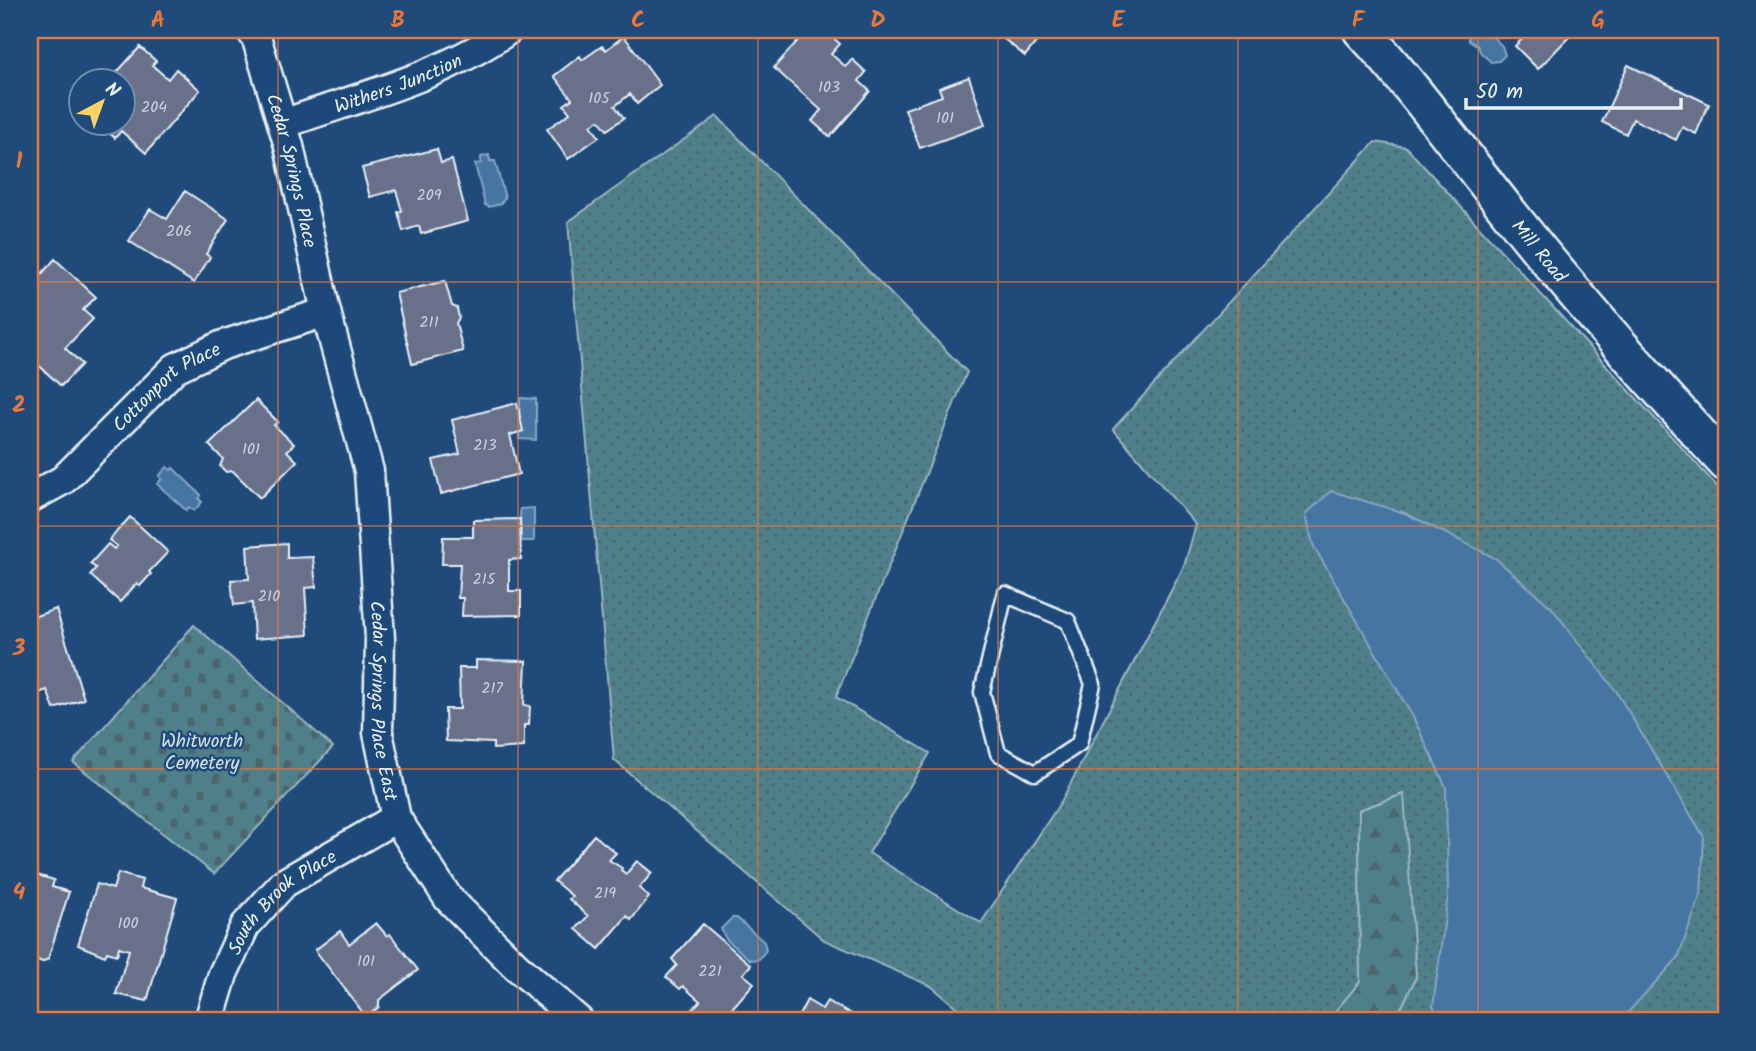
<svg xmlns="http://www.w3.org/2000/svg" width="1756" height="1051" font-family="Kalam,sans-serif">
	<style>
		.grass { fill: url(#grass-dots); stroke: #9cb8c0; stroke-width: 2 }
		.forest { fill: url(#forest-firs); stroke: #9cb8c0; stroke-width: 2 }
		.cemetery { fill: url(#cemetery-stones); stroke: #9cb8c0; stroke-width: 2 }
		.water { fill: #4674a1; stroke: #87a6c4; stroke-width: 2 }
		.building { fill: #69718a; stroke: #e8f1f8; stroke-width: 2 }
		.lines { fill: none; stroke-linecap: round; stroke-linejoin: round }
		.service-casing { stroke: #e8f1f8; stroke-width: 19 }
		.minor-casing { stroke: #e8f1f8; stroke-width: 33 }
		.tertiary-casing { stroke: #e8f1f8; stroke-width: 40 }
		.service { stroke: #1f4a7a; stroke-width: 14 }
		.minor { stroke: #1f4a7a; stroke-width: 28 }
		.tertiary { stroke: #1f4a7a; stroke-width: 35 }
		.grid { fill: none; stroke: #e8773b; stroke-width: 2; stroke-opacity: 0.55 }
		.labels { text-anchor: middle; stroke-width: 5; stroke-linejoin: round; paint-order: stroke }
		.number-label { font-size: 16px; fill: #c8d1dc }
		.street-label { font-size: 19px; fill: #e8f1f8; stroke: #1f4a7a }
		.park-label { font-size: 19px; fill: #d1e0e7; stroke: #1f4a7a }
		.neatline { fill: none; stroke: #e8773b; stroke-width: 2.5 }
		.grid-label { font-size: 23px; text-anchor: middle; font-weight: bold; fill: #e8773b }
	</style>
	<defs>
		<pattern id="grass-dots" width="8" height="8" patternUnits="userSpaceOnUse" patternTransform="scale(1.75)"><rect width="8" height="8" fill="#4f7f89"/><path d="M2 2h.1M6 6h.1" fill="none" stroke="#4b666d" stroke-width="1.8" stroke-linecap="round"/></pattern>
		<pattern id="forest-firs" width="22" height="20" patternUnits="userSpaceOnUse" patternTransform="scale(1.75)"><rect width="22" height="20" fill="#4f7f89"/><path d="M5 1l3.5 6h-7zM16 11l3.5 6h-7z" fill="#4b666d"/></pattern>
		<pattern id="cemetery-stones" width="16" height="16" patternUnits="userSpaceOnUse" patternTransform="scale(1.75)"><rect width="16" height="16" fill="#4f7f89"/><path d="M2 7V4a2 2 0 0 1 4 0v3zM10 15v-3a2 2 0 0 1 4 0v3z" fill="#4b666d"/></pattern>
	</defs>
	<rect width="100%" height="100%" fill="#1f4a7a"/>
	<filter id="ink" filterUnits="userSpaceOnUse"><feTurbulence type="fractalNoise" baseFrequency=".0143" numOctaves="2"/><feDisplacementMap in="SourceGraphic" scale="14" xChannelSelector="R" yChannelSelector="G"/><feConvolveMatrix kernelMatrix="1 2 1 2 8 2 1 2 1" color-interpolation-filters="sRGB"/></filter>
	<g filter="url(#ink)">
		<path class="grass" d="M 717,116 L 967,372 L 836,697 L 930,753 L 869,853 L 981,923 L 1062,800 L 1184,566 L 1196,525 L 1113,429 L 1375,142 L 1406,147 L 1726,496 L 1726,1021 L 1395,1021 L 1416,977 L 1403,794 L 1359,810 L 1360,982 L 1327,1021 L 973,1021 L 931,986 L 824,940 L 614,760 L 568,222 Z"/>
		<path class="forest" d="M 1404,794 L 1416,977 L 1395,1021 L 1327,1021 L 1360,982 L 1359,810 Z"/>
		<path class="cemetery" d="M 194,625 L 333,747 L 214,874 L 73,762 Z"/>
		<path class="water" d="M 1468,30 L 1486,30 L 1502,46 L 1505,55 L 1499,61 L 1491,62 L 1481,53 L 1477,45 L 1469,41 Z
			M 489,155 L 490,161 L 495,161 L 505,198 L 500,204 L 489,207 L 485,205 L 475,164 L 481,163 L 481,157 Z
			M 520,398 L 536,399 L 536,440 L 519,439 Z
			M 167,467 L 171,470 L 173,468 L 201,495 L 199,499 L 202,502 L 194,511 L 189,507 L 186,510 L 157,484 L 162,479 L 159,476 Z
			M 1331,491 L 1405,513 L 1495,558 L 1551,607 L 1616,691 L 1704,837 L 1701,894 L 1678,958 L 1620,1021 L 1440,1021 L 1433,1006 L 1448,895 L 1446,787 L 1413,717 L 1313,545 L 1306,514 Z
			M 534,508 L 534,541 L 521,541 L 520,509 Z
			M 732,918 L 737,918 L 764,942 L 766,950 L 759,959 L 750,960 L 726,939 L 721,929 Z"/>
		<path class="building" d="M 807,30 L 825,30 L 840,44 L 831,54 L 846,67 L 852,59 L 866,72 L 859,81 L 870,91 L 830,137 L 812,121 L 821,110 L 774,68 Z
			M 993,30 L 1046,30 L 1025,56 Z
			M 1531,30 L 1567,30 L 1570,36 L 1538,69 L 1515,46 Z
			M 624,36 L 660,85 L 637,104 L 630,94 L 615,106 L 624,118 L 607,130 L 599,120 L 591,125 L 599,137 L 568,159 L 547,129 L 570,113 L 564,105 L 572,99 L 554,76 L 580,56 L 582,60 L 602,46 L 606,50 Z
			M 140,47 L 156,61 L 152,65 L 168,79 L 176,69 L 200,90 L 146,153 L 121,131 L 115,138 L 97,122 L 122,122 L 122,80 L 110,80 Z
			M 1628,65 L 1709,104 L 1696,134 L 1682,127 L 1676,140 L 1633,119 L 1626,134 L 1602,122 Z
			M 969,77 L 985,125 L 920,148 L 905,109 L 942,96 L 939,88 Z
			M 437,149 L 441,163 L 452,160 L 468,221 L 421,234 L 419,226 L 403,231 L 398,212 L 402,211 L 396,190 L 370,197 L 362,168 Z
			M 185,191 L 228,219 L 206,254 L 210,257 L 194,283 L 129,241 L 150,209 L 167,219 Z
			M 55,259 L 96,297 L 83,310 L 93,319 L 65,348 L 82,364 L 61,386 L 30,357 L 30,287 Z
			M 445,281 L 452,306 L 457,308 L 459,318 L 456,323 L 463,351 L 412,364 L 396,293 Z
			M 256,400 L 278,422 L 274,425 L 294,444 L 287,451 L 297,461 L 260,498 L 233,471 L 226,472 L 220,466 L 223,459 L 209,445 Z
			M 517,403 L 523,431 L 510,435 L 519,474 L 441,494 L 433,460 L 460,454 L 452,420 Z
			M 130,517 L 168,552 L 149,572 L 151,574 L 140,586 L 137,583 L 120,602 L 90,575 L 96,568 L 90,564 L 108,544 L 114,549 L 117,546 L 109,540 Z
			M 520,519 L 521,559 L 509,560 L 509,591 L 521,591 L 521,615 L 462,616 L 463,598 L 458,598 L 460,564 L 442,564 L 443,537 L 473,537 L 473,520 Z
			M 287,543 L 287,558 L 313,557 L 316,587 L 305,588 L 308,635 L 254,639 L 252,603 L 234,605 L 231,580 L 249,579 L 247,546 Z
			M 56,609 L 84,699 L 54,709 L 47,690 L 30,696 L 30,618 Z
			M 476,660 L 526,661 L 524,705 L 530,706 L 529,725 L 524,725 L 524,747 L 493,749 L 493,743 L 446,741 L 445,709 L 460,709 L 459,668 L 476,668 Z
			M 594,835 L 616,853 L 609,860 L 622,868 L 621,870 L 626,874 L 637,861 L 652,873 L 639,888 L 649,897 L 631,920 L 627,916 L 599,949 L 576,929 L 588,916 L 569,899 L 572,896 L 554,881 Z
			M 30,873 L 54,880 L 52,887 L 69,892 L 48,959 L 42,962 L 30,957 Z
			M 118,873 L 142,880 L 140,888 L 177,898 L 147,1001 L 116,994 L 129,950 L 119,947 L 117,955 L 107,952 L 105,956 L 78,945 L 97,884 L 113,889 Z
			M 376,923 L 387,936 L 390,934 L 418,970 L 379,1000 L 379,1007 L 370,1014 L 364,1014 L 315,950 L 340,931 L 349,944 Z
			M 703,924 L 751,965 L 743,974 L 754,983 L 721,1021 L 682,1021 L 700,1001 L 683,986 L 680,989 L 666,977 L 677,965 L 672,959 Z
			M 807,1000 L 822,1009 L 827,1001 L 865,1021 L 796,1021 Z"/>
		<g class="lines">
			<g class="service-casing">
				<path id="service" d="M 1005,594 L 1068,621 L 1093,684 L 1079,744 L 1035,773 L 998,753 L 982,692 Z"/>
			</g>
			<g class="minor-casing">
				<g id="minor">
					<path id="s1" d="M 251,30 L 257,40 L 289,146 L 326,312 L 369,471 L 380,638 L 378,733 L 396,818 L 448,898 L 516,966 L 579,1021"/>
					<path id="s2" d="M 283,124 C 359,97 442,77 508,30"/>
					<path id="s3" d="M 30,498 L 63,480 L 175,368 L 223,345 L 326,312"/>
					<path id="s4" d="M 209,1021 L 223,974 L 245,926 L 284,883 L 396,818"/>
				</g>
			</g>
			<g class="tertiary-casing">
				<g id="tertiary">
					<path id="s5" d="M 1361,30 C 1415,88 1461,153 1511,215 C 1579,301 1652,383 1726,463"/>
				</g>
			</g>
			<use href="#service" class="service"/>
			<use href="#minor" class="minor"/>
			<use href="#tertiary" class="tertiary"/>
		</g>
	</g>
	<path class="grid" d="M 278,30 L 278,1021M 518,30 L 518,1021M 758,30 L 758,1021M 998,30 L 998,1021M 1238,30 L 1238,1021M 1478,30 L 1478,1021M 30,282 L 1726,282M 30,526 L 1726,526M 30,769 L 1726,769"/>
	<g class="labels">
		<g class="number-label">
			<text x="829" y="92">103</text>
			<text x="599" y="103">105</text>
			<text x="154" y="112">204</text>
			<text x="945" y="123">101</text>
			<text x="429" y="200">209</text>
			<text x="179" y="236">206</text>
			<text x="429" y="327">211</text>
			<text x="485" y="450">213</text>
			<text x="251" y="454">101</text>
			<text x="484" y="584">215</text>
			<text x="269" y="601">210</text>
			<text x="492" y="693">217</text>
			<text x="605" y="898">219</text>
			<text x="128" y="928">100</text>
			<text x="366" y="966">101</text>
			<text x="710" y="976">221</text>
		</g>
		<g class="street-label">
			<text dy="7" stroke="none"><textPath href="#s2" startOffset="122">Withers Junction</textPath></text>
			<text dy="7" stroke="none"><textPath href="#s1" startOffset="147">Cedar Springs Place</textPath></text>
			<text dy="7" stroke="none"><textPath href="#s5" startOffset="284">Mill Road</textPath></text>
			<text dy="7" stroke="none"><textPath href="#s3" startOffset="178">Cottonport Place</textPath></text>
			<text dy="7" stroke="none"><textPath href="#s1" startOffset="688">Cedar Springs Place East</textPath></text>
			<text dy="7" stroke="none"><textPath href="#s4" startOffset="145">South Brook Place</textPath></text>
		</g>
		<g class="park-label">
			<text x="202" y="747">Whitworth<tspan x="202" dy="22">Cemetery</tspan></text>
		</g>
	</g>
	<rect width="1756" height="1051" fill="none" stroke="#1f4a7a" stroke-width="77"/>
	<g transform="translate(102 102) rotate(41)"><circle r="33" fill="#1f4a7a" stroke="#6f8dac" stroke-width="2"/>
	<path d="M0-5L12 26L0 18L-12 26Z" fill="#ffd166"/>
	<text y="-10" font-size="19" font-weight="bold" text-anchor="middle" fill="#e8f1f8">N</text>
	</g>
	<path d="M1466 98v10h215v-10" fill="none" stroke="#e8f1f8" stroke-width="3.5"/>
	<text x="1476" y="98" font-size="21" fill="#e8f1f8" stroke="#1f4a7a" stroke-width="5" paint-order="stroke">50 m</text>
	<rect x="38" y="38" width="1680" height="974" class="neatline"/>
	<g class="grid-label">
		<text x="158" y="27">A</text>
		<text x="398" y="27">B</text>
		<text x="638" y="27">C</text>
		<text x="878" y="27">D</text>
		<text x="1118" y="27">E</text>
		<text x="1358" y="27">F</text>
		<text x="1598" y="27">G</text>
		<text x="19" y="168">1</text>
		<text x="19" y="412">2</text>
		<text x="19" y="655">3</text>
		<text x="19" y="899">4</text>
	</g>
</svg>
